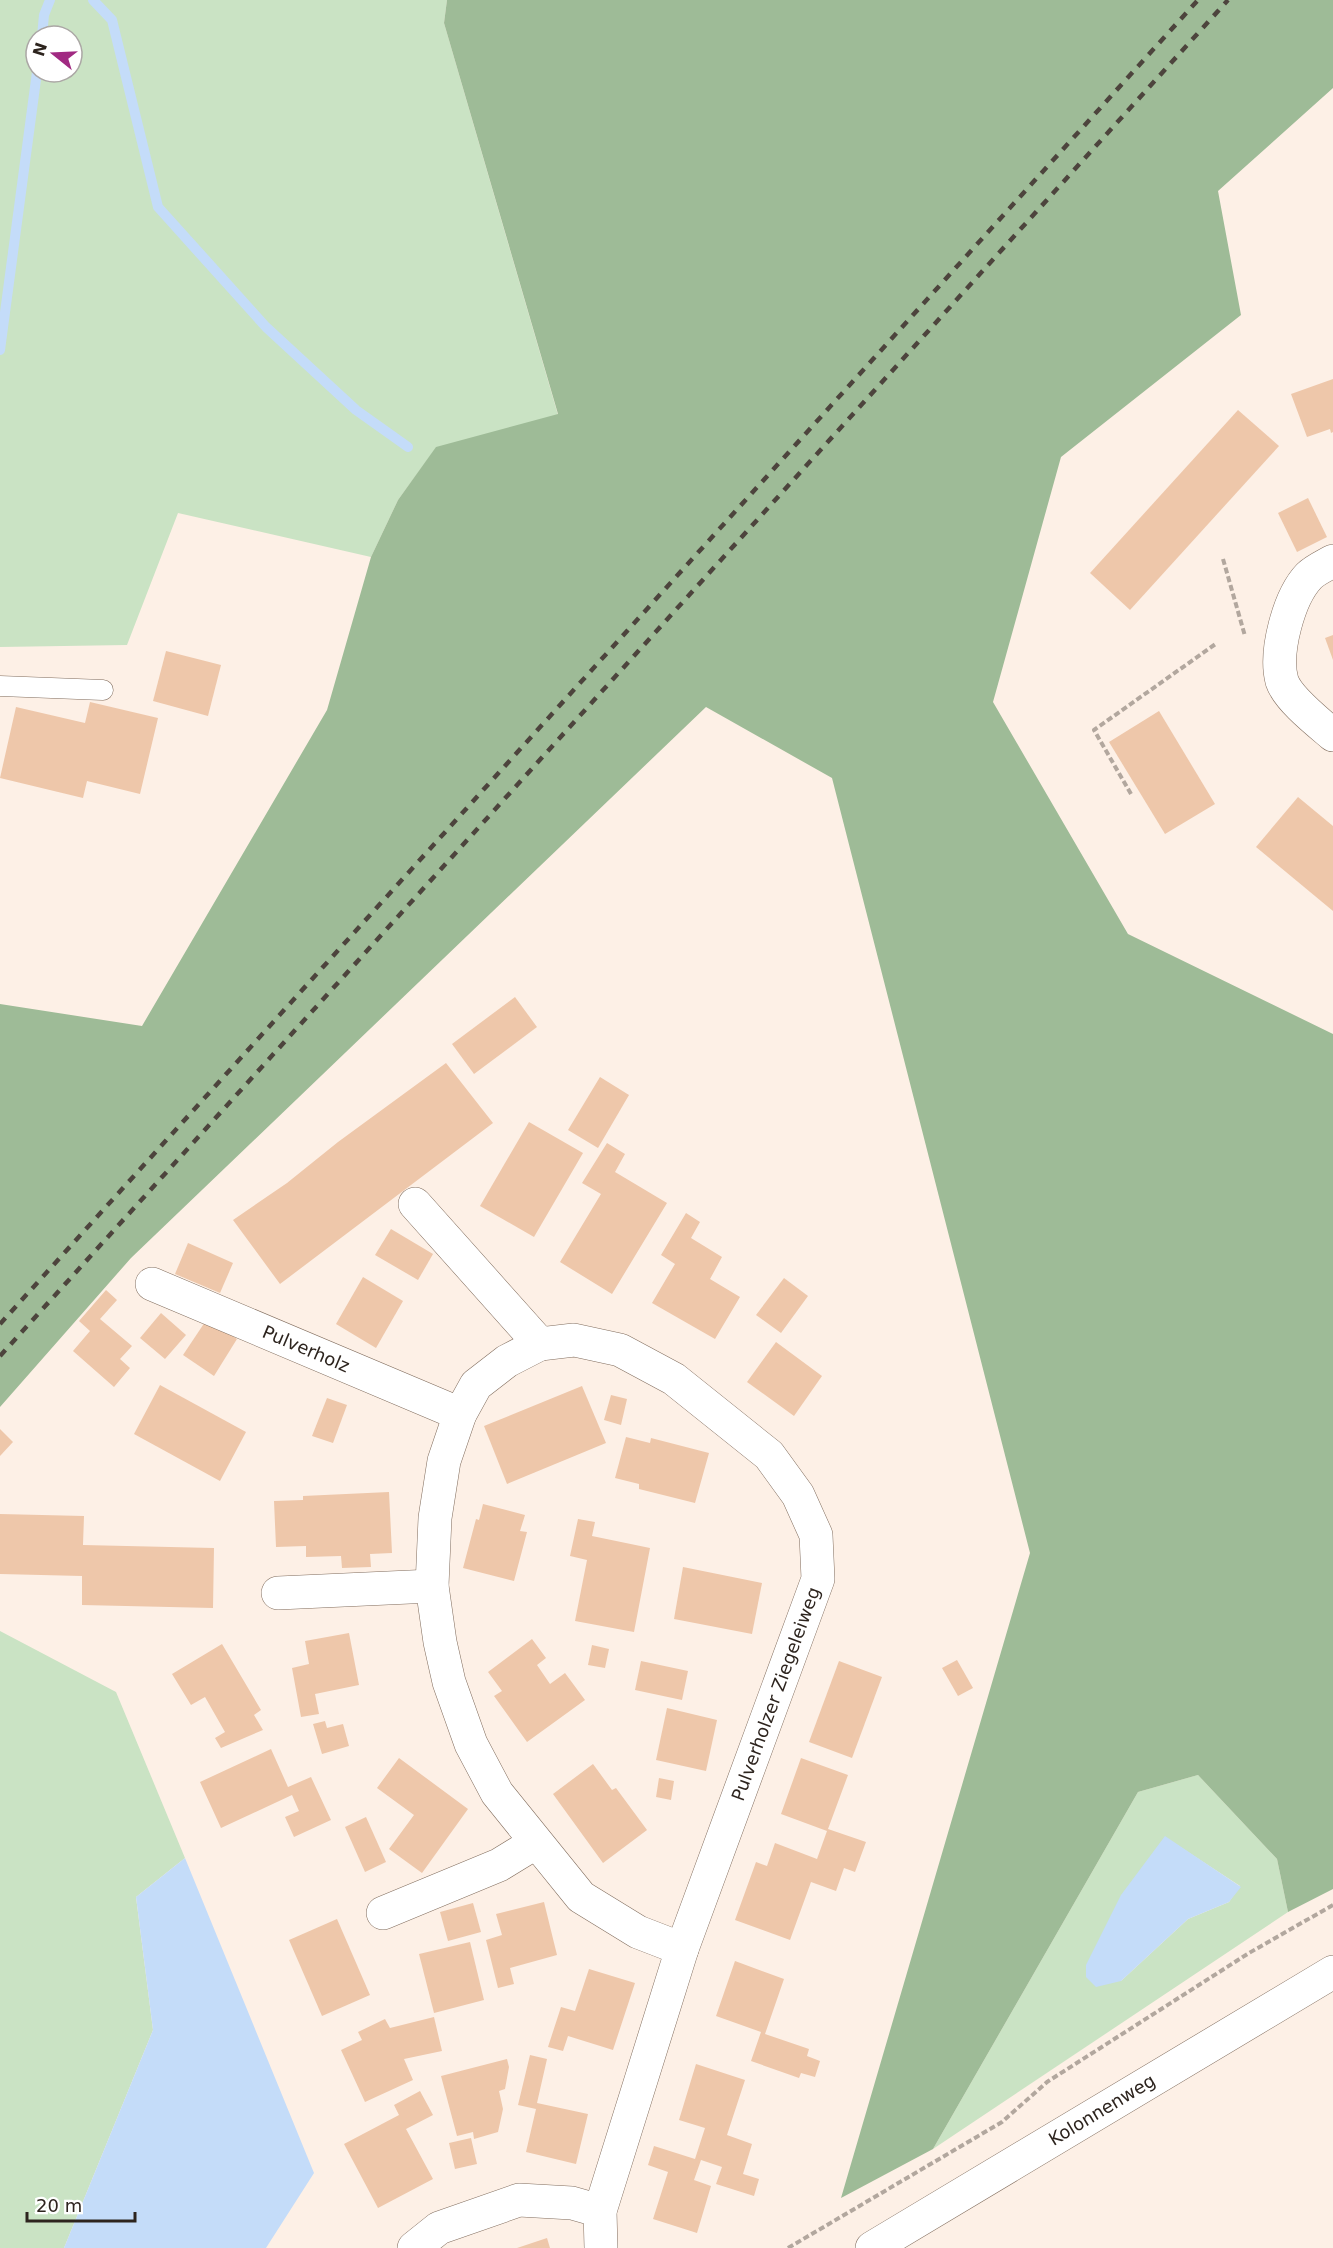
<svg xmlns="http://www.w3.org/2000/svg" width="1333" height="2248" viewBox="0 0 1333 2248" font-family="'DejaVu Sans',sans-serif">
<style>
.green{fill:#cae3c4;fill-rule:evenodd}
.forest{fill:#9ebb97}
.water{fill:#c4dcf9}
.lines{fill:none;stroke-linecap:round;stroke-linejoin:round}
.stream{stroke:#c4dcf9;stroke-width:10}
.building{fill:#eec7aa}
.lane-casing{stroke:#826e5f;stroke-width:21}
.street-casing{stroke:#826e5f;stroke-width:34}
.path{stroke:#b2a79e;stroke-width:4;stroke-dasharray:6 3;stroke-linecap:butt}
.lane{stroke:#fff;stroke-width:20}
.street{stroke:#fff;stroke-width:33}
.rail{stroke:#4d443d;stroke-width:4.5;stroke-dasharray:8 8;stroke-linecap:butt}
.labels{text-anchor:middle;stroke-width:5;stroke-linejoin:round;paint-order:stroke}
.street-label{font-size:18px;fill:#2d241e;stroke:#fff}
</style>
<rect width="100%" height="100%" fill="#fdf0e6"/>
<g class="green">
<path d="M0,0H447L444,23L558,415L436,448L398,500L371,557L178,513L127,645L0,647ZM36,36H72V72H36Z"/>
<path d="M0,1631L116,1692L185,1858L136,1897L153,2030L64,2248H0Z"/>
<path d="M1198,1775L1277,1859L1288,1912L933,2149L1138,1792ZM1165,1837L1240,1886L1229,1902L1188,1919L1121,1981Z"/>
</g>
<path class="forest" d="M447,0H1333V88L1218,191L1241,315L1061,457L993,702L1128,934L1333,1034V1889L1288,1912L1277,1859L1198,1775L1138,1792L933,2149L841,2198L1030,1553L832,778L706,707L131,1258L0,1407V1004L142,1026L327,710L371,557L398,500L436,447L558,414L444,23Z"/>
<g class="water">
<path d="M1165,1836L1241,1887L1229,1902L1188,1919L1121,1981L1096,1987L1086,1977V1965L1121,1895Z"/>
<path d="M185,1858L314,2173L266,2248H64L153,2030L136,1897Z"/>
</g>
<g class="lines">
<g class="stream">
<path d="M93,0L112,20L158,207L266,327L356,410L408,447"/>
<path d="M42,36L44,15L50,0"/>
<path d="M0,350L37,72"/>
</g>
</g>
<g class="building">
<path d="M1333,379V432L1331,433L1330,429L1307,437L1291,394Z"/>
<path d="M1238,410L1279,446L1130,610L1090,573Z"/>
<path d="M1308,498L1327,537L1297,552L1278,513Z"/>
<path d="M1333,635V660L1325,638Z"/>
<path d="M166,651L221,665L208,716L153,701Z"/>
<path d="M90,702L158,718L140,794L87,781L83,798L0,778L16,707L85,723Z"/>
<path d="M1159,711L1215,804L1165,834L1109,742Z"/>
<path d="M1298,797L1333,826V911L1256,847Z"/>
<path d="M515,997L537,1027L474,1074L452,1044Z"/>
<path d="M446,1063L493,1123L280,1284L233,1220L287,1183L338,1142Z"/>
<path d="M600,1077L629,1095L598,1148L568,1130Z"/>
<path d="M529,1122L583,1153L534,1237L480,1206Z"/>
<path d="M607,1143L625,1154L615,1172L667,1203L612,1294L560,1262L601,1194L582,1183Z"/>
<path d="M686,1213L700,1222L691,1238L722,1257L710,1279L740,1297L715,1339L652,1303L675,1264L661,1255Z"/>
<path d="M391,1229L433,1254L418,1280L375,1255Z"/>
<path d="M188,1243L233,1263L220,1293L175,1274Z"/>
<path d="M363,1277L403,1301L376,1348L336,1324Z"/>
<path d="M784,1278L808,1296L781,1333L756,1315Z"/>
<path d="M106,1290L117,1300L100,1319L132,1346L120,1359L130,1368L114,1387L73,1351L90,1331L79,1321Z"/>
<path d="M161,1313L186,1335L165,1359L140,1338Z"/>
<path d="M207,1319L237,1339L214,1376L183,1355Z"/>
<path d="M776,1342L822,1376L794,1416L747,1382Z"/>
<path d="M160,1385L246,1432L220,1481L134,1434Z"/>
<path d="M582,1386L606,1443L507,1484L484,1426Z"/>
<path d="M611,1395L627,1399L621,1425L604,1420Z"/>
<path d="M327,1398L347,1405L333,1443L312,1436Z"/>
<path d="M0,1429L13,1442L0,1456Z"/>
<path d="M626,1437L650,1443L651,1438L709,1453L695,1503L639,1489V1484L615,1478Z"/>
<path d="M389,1492L392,1553L370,1554L371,1567L342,1568L341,1556L306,1557V1546L276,1547L274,1501L303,1500V1496Z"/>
<path d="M483,1504L525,1515L520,1531L527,1532L514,1581L463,1568L476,1519L479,1520Z"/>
<path d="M0,1514L84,1516L83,1545L214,1548L213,1608L82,1605V1576L0,1574Z"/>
<path d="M578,1519L595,1522L592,1536L650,1548L634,1632L575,1621L587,1560L570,1556Z"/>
<path d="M683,1567L762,1583L752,1634L674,1619Z"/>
<path d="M349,1633L359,1685L315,1694L319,1714L301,1717L292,1668L309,1664L305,1641Z"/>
<path d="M532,1639L546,1658L537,1665L550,1684L565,1673L585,1700L527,1742L494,1696L502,1691L488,1672Z"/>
<path d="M222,1644L261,1710L254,1715L263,1730L221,1748L215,1738L225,1732L205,1697L191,1705L172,1674Z"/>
<path d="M592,1645L609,1649L605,1668L588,1665Z"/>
<path d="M957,1660L973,1688L958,1696L942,1668Z"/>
<path d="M641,1661L688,1671L682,1700L635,1690Z"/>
<path d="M839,1661L882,1677L852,1758L809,1742Z"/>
<path d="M667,1708L717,1720L706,1771L656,1760Z"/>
<path d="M325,1721L327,1728L343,1724L349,1746L322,1754L313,1724Z"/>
<path d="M271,1749L288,1787L311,1777L331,1820L294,1837L285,1817L299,1811L292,1795L221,1828L200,1782Z"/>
<path d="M399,1758L468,1809L422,1873L389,1849L414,1815L377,1788Z"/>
<path d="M801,1758L848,1775L828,1829L866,1842L855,1872L844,1868L836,1891L811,1882L790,1940L735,1920L756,1862L767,1866L775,1843L817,1859L827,1831L781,1814Z"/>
<path d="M593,1764L612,1790L616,1788L647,1830L603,1863L553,1794Z"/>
<path d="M659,1778L674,1781L671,1800L656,1797Z"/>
<path d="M366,1817L386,1862L365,1872L345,1827Z"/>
<path d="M544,1902L557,1955L510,1968L514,1984L498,1988L486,1940L502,1935L496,1914Z"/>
<path d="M473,1903L481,1932L448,1941L440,1912Z"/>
<path d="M337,1919L370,1995L322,2016L289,1940Z"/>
<path d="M470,1942L484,2000L434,2013L419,1954Z"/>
<path d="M735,1961L784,1979L765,2034L809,2049L807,2056L820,2061L815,2077L801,2073L799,2078L751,2061L761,2032L716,2016Z"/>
<path d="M589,1969L635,1983L613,2050L568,2036L563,2051L548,2047L561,2007L575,2011Z"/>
<path d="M434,2017L442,2051L404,2059L413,2080L365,2102L341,2050L362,2040L358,2032L385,2019L390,2028Z"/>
<path d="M530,2055L547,2059L537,2103L588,2114L576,2164L526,2152L536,2109L518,2105Z"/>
<path d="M507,2059L509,2067L505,2089L499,2091L503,2109L498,2132L474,2139L473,2132L457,2136L441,2076Z"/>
<path d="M696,2064L745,2080L727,2135L752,2144L743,2174L759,2179L754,2196L716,2184L722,2167L701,2160L694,2180L711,2186L697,2233L653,2219L668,2172L648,2165L654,2146L695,2159L705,2128L679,2120Z"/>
<path d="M420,2091L433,2115L406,2129L433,2179L378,2208L344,2144L399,2115L394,2105Z"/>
<path d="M471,2138L477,2164L455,2169L449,2143Z"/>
<path d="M547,2238L550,2248H517Z"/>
</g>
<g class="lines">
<defs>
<path id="lane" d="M0,686L103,690"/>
<g id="street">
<path d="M1333,561C1326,565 1315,570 1309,576C1289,597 1274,652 1282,681C1288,699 1319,723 1333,735"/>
<path d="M415,1204L540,1344L574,1340L620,1350L674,1379L769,1455L798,1495L816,1535L818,1579L682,1949L600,2211L601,2248"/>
<path d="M152,1284L460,1414"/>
<path d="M540,1344L507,1361L476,1385L460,1414L444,1461L435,1518L432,1586L440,1642L449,1682L471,1744L497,1793L581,1897L638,1932L682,1949"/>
<path d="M278,1593L432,1586"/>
<path d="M383,1913L499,1865L535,1843"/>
<path d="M414,2248L439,2228L519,2200L572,2203L600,2211"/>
<path d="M872,2248L1333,1972"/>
</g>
</defs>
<use href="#lane" class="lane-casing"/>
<use href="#street" class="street-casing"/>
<g class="path">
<path d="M1223,559L1245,636"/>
<path d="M1131,794L1094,730L1217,643"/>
<path d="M788,2248L1002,2122L1047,2082L1249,1953L1333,1905"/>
</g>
<use href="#lane" class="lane"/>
<use href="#street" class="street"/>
<g class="rail">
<path d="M0,1324L1198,0"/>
<path d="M0,1356L1228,0"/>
</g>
</g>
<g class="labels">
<g class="street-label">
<text transform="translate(306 1349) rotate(23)" y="6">Pulverholz</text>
<text transform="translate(776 1694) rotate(-70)" y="6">Pulverholzer Ziegeleiweg</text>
<text transform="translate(1102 2110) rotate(-31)" y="6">Kolonnenweg</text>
</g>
</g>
<g transform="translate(54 54) rotate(288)"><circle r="28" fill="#ffffff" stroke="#aba7a5" stroke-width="1.5"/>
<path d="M0-4.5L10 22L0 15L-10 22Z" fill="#a12a82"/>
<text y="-9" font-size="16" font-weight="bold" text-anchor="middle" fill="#2d241e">N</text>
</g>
<path d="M27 2212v9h108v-9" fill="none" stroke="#2d241e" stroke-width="3"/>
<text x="36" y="2212" font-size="18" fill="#2d241e" stroke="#ffffff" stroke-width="4.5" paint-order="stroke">20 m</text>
</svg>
